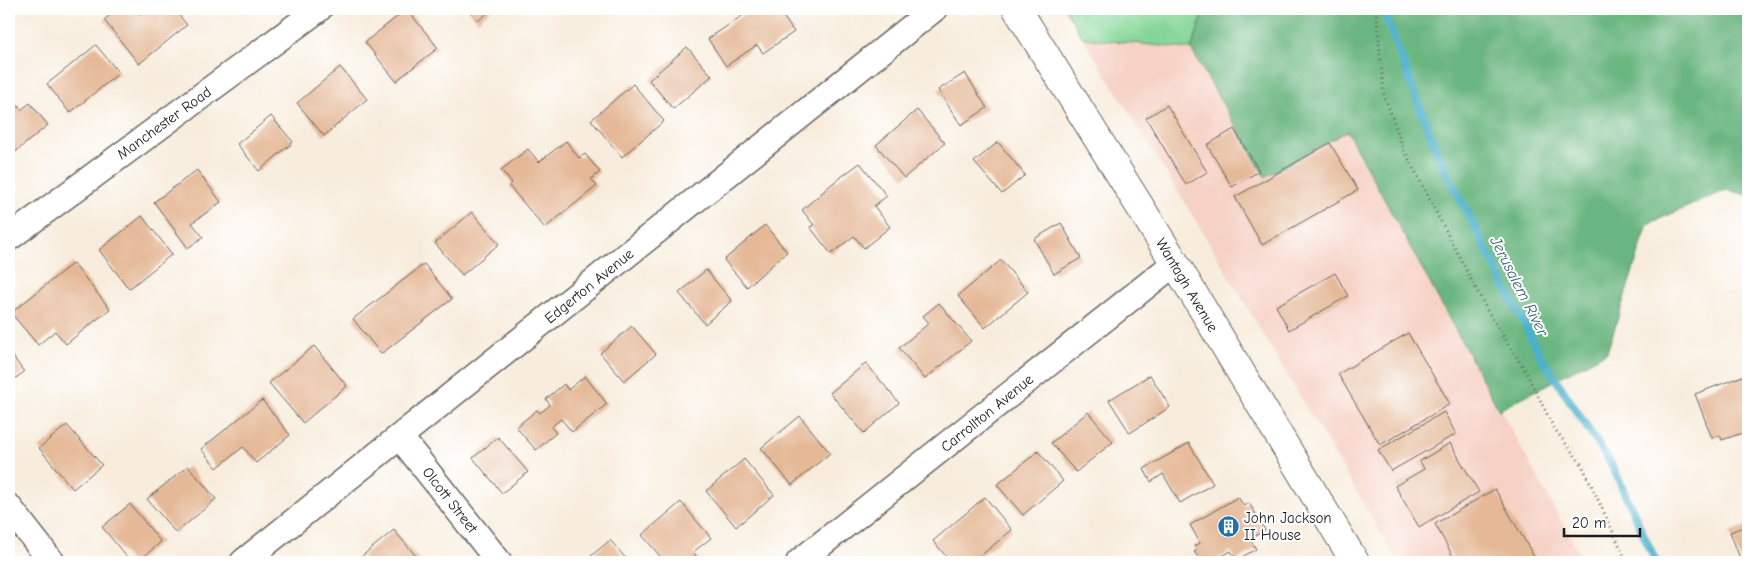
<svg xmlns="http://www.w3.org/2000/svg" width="1757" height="571" viewBox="0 0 1757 571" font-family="'Comic Neue',sans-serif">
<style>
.built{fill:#f6d1c5}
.green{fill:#83d597;stroke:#50785a}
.forest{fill:#6ab680;stroke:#43694e}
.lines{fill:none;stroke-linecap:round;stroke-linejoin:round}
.stream{stroke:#4cb0cb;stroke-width:8}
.building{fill:#e5b998}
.minor-casing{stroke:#696560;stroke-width:28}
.secondary-casing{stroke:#696560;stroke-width:30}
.path{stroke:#696560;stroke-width:3;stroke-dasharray:1 4;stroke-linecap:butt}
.minor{stroke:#fff;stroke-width:25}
.secondary{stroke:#fff;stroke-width:28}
.labels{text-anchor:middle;stroke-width:4;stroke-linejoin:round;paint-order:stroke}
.street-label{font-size:15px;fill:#1c1c1c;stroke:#fff}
.poi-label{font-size:15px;fill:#1c1c1c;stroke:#fff;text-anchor:start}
.water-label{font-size:16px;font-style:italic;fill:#325f6b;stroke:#fff}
</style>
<rect width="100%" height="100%" fill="#fff"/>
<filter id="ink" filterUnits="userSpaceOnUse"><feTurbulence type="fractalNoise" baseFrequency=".02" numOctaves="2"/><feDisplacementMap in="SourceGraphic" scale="10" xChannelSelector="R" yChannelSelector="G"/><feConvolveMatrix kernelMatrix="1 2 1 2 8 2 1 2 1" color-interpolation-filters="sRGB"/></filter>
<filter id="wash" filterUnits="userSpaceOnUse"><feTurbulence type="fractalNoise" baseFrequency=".0096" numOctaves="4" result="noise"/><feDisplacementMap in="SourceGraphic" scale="20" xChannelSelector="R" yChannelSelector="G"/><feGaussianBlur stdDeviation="1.12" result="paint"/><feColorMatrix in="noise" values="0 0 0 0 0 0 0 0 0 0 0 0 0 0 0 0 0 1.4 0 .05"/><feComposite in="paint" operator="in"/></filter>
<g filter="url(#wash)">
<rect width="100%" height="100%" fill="#f8eddd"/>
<path class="built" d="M1083,38L1191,49L1265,177L1347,130L1584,562H1398L1196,221Z"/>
<path class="green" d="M1065,9H1205L1191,49L1083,38Z"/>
<path class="forest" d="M1205,9H1748V195L1726,190L1648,224L1607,352L1499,410L1347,131L1265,177L1191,49Z"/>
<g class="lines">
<path class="stream" d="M1383,9L1437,153L1540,355L1612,465L1656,562"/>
</g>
<g id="blocks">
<g class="building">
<path d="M118,9H136L140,14L147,9H174L187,25L139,64L104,20Z"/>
<path d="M407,9L438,48L396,81L365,42Z"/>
<path d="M468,9H492L478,21Z"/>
<path d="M752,9H778L794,32L763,53L757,45L726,66L708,39Z"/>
<path d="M96,45L119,73L70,113L47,84Z"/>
<path d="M687,47L712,76L673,109L649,80Z"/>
<path d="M340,67L367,99L324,136L297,103Z"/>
<path d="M965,73L987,108L961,125L938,90Z"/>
<path d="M633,84L664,121L622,157L591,120Z"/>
<path d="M9,95L21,110L30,103L48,125L9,157Z"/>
<path d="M1167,105L1207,172L1186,185L1146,118Z"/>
<path d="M917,110L945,143L904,178L876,145Z"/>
<path d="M271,116L293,142L259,171L237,144Z"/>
<path d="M1234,129L1259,171L1232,187L1207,145Z"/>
<path d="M566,141L579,158L585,154L600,172L591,179L597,186L545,228L509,186L512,183L501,170L528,149L539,162Z"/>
<path d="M998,142L1025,175L1002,194L974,162Z"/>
<path d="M1330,143L1358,190L1262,245L1235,197Z"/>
<path d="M860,163L887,196L874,206L890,227L864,248L854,236L831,254L810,227L814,225L802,210L833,183Z"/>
<path d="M197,170L221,202L192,223L203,237L188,248L154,202Z"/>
<path d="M472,212L499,244L462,275L435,243Z"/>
<path d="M142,216L172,254L129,289L99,250Z"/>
<path d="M1061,223L1081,258L1054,274L1034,239Z"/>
<path d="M765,225L787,252L747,287L724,260Z"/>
<path d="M1001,260L1028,292L985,328L958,296Z"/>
<path d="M73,263L110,309L66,344L55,331L38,345L11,313Z"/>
<path d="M424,264L452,299L381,354L353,319Z"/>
<path d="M706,270L732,301L705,324L679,293Z"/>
<path d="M1335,273L1348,296L1289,330L1276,306Z"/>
<path d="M939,303L971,341L925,379L899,348L929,323L923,316Z"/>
<path d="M632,326L656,354L624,381L600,353Z"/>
<path d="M1408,333L1450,404L1380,445L1338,374Z"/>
<path d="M314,346L347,386L303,423L269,383Z"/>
<path d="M9,351L24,372L9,383Z"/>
<path d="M866,363L899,403L864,433L830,393Z"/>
<path d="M1748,374V431L1722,440L1720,435L1712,438L1695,394Z"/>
<path d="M1150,375L1170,407L1130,433L1109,400Z"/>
<path d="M585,376L607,404L572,432L561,419L551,427L556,433L536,450L516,427L537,410L540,413L550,405L546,399L564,384L568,390Z"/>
<path d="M262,400L290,435L256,463L243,447L217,468L201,449Z"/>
<path d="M1088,412L1113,442L1076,472L1051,443Z"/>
<path d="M1444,412L1456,434L1391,471L1378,450Z"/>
<path d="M800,416L830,453L792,485L761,448Z"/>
<path d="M67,425L102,465L73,489L39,448Z"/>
<path d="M498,437L528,472L502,493L473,458Z"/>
<path d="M1189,443L1213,484L1180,503L1163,474L1151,482L1144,469Z"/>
<path d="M1450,443L1479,492L1419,527L1395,486L1424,469L1420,461Z"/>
<path d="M1038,451L1063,481L1023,515L997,485Z"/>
<path d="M744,459L774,495L736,527L706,491Z"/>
<path d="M188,466L216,499L176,533L147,499Z"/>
<path d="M1495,489L1537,562H1456L1435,524Z"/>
<path d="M985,497L1012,530L973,562H951L933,541Z"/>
<path d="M1238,497L1244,506L1249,503L1265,530L1250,539L1256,549L1237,560L1231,551L1212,562H1203L1194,552L1197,550L1194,546L1200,543L1190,525Z"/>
<path d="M681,502L711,538L693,552L700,561L698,562H665L642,535Z"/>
<path d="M130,504L161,542L137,562H131L102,527Z"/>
<path d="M1748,525V558L1741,561L1730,532Z"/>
<path d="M394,530L421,562H367L362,556Z"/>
<path d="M610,540L629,562H584Z"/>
</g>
</g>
</g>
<g filter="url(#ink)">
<use href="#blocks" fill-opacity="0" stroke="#696560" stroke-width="1"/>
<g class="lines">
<defs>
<g id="minor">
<path d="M9,238L319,9"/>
<path d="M400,437L499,562"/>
<path d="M9,507L52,562"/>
<path d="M243,562L934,9"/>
<path d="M799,562L1175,263"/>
</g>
<path id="secondary" d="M1017,9L1175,263L1355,562"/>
</defs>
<use href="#minor" class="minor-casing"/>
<use href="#secondary" class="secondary-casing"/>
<path class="path" d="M1376,9L1384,95L1404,150L1487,310L1526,372L1554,428L1582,465L1627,562"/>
<use href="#minor" class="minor"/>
<use href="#secondary" class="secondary"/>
</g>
</g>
<defs>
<symbol id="building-disc" viewBox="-11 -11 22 22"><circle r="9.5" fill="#1f6fb2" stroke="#fff"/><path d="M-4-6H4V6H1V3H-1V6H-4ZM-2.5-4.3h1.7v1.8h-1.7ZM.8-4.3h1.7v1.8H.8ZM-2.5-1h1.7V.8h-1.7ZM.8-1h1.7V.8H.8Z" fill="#fff"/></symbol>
</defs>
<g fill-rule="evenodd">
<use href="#building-disc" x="1216" y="514" width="25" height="25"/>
</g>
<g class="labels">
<g class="street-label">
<text transform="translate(164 123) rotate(-36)" y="5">Manchester Road</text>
<text transform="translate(1187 285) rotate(59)" y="5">Wantagh Avenue</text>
<text transform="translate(589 286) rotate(-39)" y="5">Edgerton Avenue</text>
<text transform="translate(987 413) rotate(-39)" y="5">Carrollton Avenue</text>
<text transform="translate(450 500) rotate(52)" y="5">Olcott Street</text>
</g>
<g class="poi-label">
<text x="1244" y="523">John Jackson<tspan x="1244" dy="17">II House</tspan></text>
</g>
<g class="water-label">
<text transform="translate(1520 286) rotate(63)" y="6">Jerusalem River</text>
</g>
</g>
<rect width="1757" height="571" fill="none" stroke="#fff" stroke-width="30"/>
<path d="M1564 528v8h76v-8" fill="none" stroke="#1c1c1c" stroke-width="2.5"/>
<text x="1572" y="528" font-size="15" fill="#1c1c1c" stroke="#ffffff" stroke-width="4" paint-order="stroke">20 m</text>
</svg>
